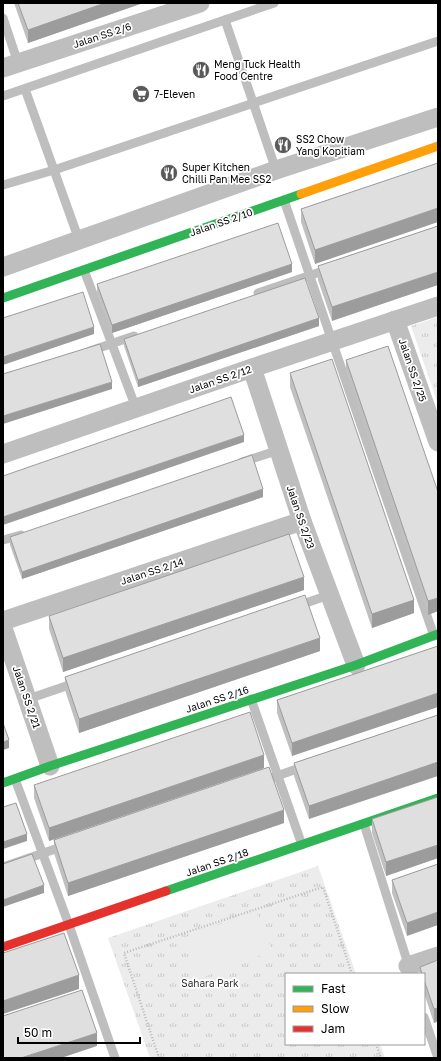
<svg xmlns="http://www.w3.org/2000/svg" width="441" height="1061" viewBox="0 0 441 1061" font-family="'Golos Text',sans-serif">
<style>
.park{fill:url(#park-tufts)}
.garden{fill:#ececec}
.lines{fill:none;stroke-linecap:round;stroke-linejoin:round}
.path{stroke:#b9b9b9;stroke-width:2.5;stroke-dasharray:1 2;stroke-linecap:butt}
.lane{stroke:#bebebe;stroke-width:9}
.street{stroke:#bebebe;stroke-width:19}
.fast{stroke:#30b455;stroke-width:9}
.slow{stroke:#ff9f0a;stroke-width:9}
.jam{stroke:#e5322d;stroke-width:9}
.wall{fill:#c0c0c0}
.shaded-wall{fill:#9c9c9c}
.building{fill:#dfdfdf;stroke:#9c9c9c}
.labels{text-anchor:middle;stroke-width:3.5;stroke-linejoin:round;paint-order:stroke}
.street-label{font-size:10px;fill:#000;stroke:#fff}
.poi-label{font-size:10px;fill:#000;stroke:#fff;text-anchor:start}
.park-label{font-size:10px;fill:#333;stroke:#fff}
</style>
<defs>
<pattern id="park-tufts" width="24" height="20" patternUnits="userSpaceOnUse"><rect width="24" height="20" fill="#ececec"/><path d="M3 7l-1-3M5 7V3M7 7l1-3M15 17l-1-3M17 17v-4M19 17l1-3" fill="none" stroke="#c9c9c9"/></pattern>
</defs>
<rect width="100%" height="100%" fill="#fff"/>
<g class="park">
<path d="M438,317V404L411,326Z"/>
<path d="M318,866L356,974H286V1044H380L385,1058H150L108,938Z"/>
</g>
<path class="garden" d="M256,911L272,951L198,979L183,938Z"/>
<g class="lines">
<g class="path">
<path d="M376,1044L381,1058"/>
<path d="M159,1058L124,953L323,887L352,974"/>
</g>
<g class="lane">
<path d="M3,18L18,63"/>
<path d="M225,20L276,170"/>
<path d="M25,89L79,240"/>
<path d="M3,96L274,3"/>
<path d="M3,185L54,170L438,41"/>
<path d="M284,200L332,341L434,636"/>
<path d="M84,270L136,408"/>
<path d="M258,293L329,269"/>
<path d="M90,351L134,336"/>
<path d="M242,462L279,450"/>
<path d="M3,540L21,535"/>
<path d="M297,606L329,595"/>
<path d="M28,699L75,683"/>
<path d="M251,699L302,845"/>
<path d="M15,779L69,925L115,1058"/>
<path d="M263,781L305,766"/>
<path d="M364,824L409,967"/>
<path d="M3,867L64,846"/>
<path d="M424,1017L438,1058"/>
</g>
<g class="street">
<path d="M3,68L200,3"/>
<path d="M3,267L276,170L438,117"/>
<path d="M395,320L438,442"/>
<path d="M252,368L302,521L356,665"/>
<path d="M3,454L252,368L438,306"/>
<path d="M3,621L302,521"/>
<path d="M3,628L50,766"/>
<path d="M408,966L438,956"/>
</g>
<g class="fast">
<path d="M3,298L301,194"/>
<path d="M3,783L50,766L356,665L438,634"/>
<path d="M166,891L438,798"/>
</g>
<path class="slow" d="M301,194L438,146"/>
<path class="jam" d="M3,947L166,891"/>
</g>
<g class="wall">
<path d="M14,3H143L28,43Z"/>
<path d="M438,163L315,264L301,222V209Z"/>
<path d="M438,226L332,321L318,280V266Z"/>
<path d="M292,272L112,333L97,292V284Z"/>
<path d="M319,326L138,387L124,346V339Z"/>
<path d="M346,360L438,611L428,615L346,374Z"/>
<path d="M290,373L414,613L372,628L290,387Z"/>
<path d="M263,497L22,579L10,545V537Z"/>
<path d="M304,590L63,672L49,629V616Z"/>
<path d="M438,646L292,756L277,713V700Z"/>
<path d="M320,651L79,733L65,690V677Z"/>
<path d="M438,715L309,819L294,776V763Z"/>
<path d="M264,768L49,841L34,798V785Z"/>
<path d="M438,797V858L386,876L372,833V819Z"/>
<path d="M284,823L68,896L54,853V840Z"/>
<path d="M438,864L407,936L392,893V880Z"/>
<path d="M438,960V1021L434,1023L424,993V974H420V967Z"/>
</g>
<g class="shaded-wall">
<path d="M105,3H143L28,43V30Z"/>
<path d="M438,208V222L315,264V250Z"/>
<path d="M292,264V272L112,333V325Z"/>
<path d="M438,272V285L332,321V307Z"/>
<path d="M319,318V326L138,387V380Z"/>
<path d="M94,327V334L3,365V357Z"/>
<path d="M112,382V389L3,424V416Z"/>
<path d="M244,435V442L3,525V517Z"/>
<path d="M263,489V497L22,579V572Z"/>
<path d="M304,577V590L63,672V658Z"/>
<path d="M438,598V611L428,615V601Z"/>
<path d="M414,600V613L372,628V614Z"/>
<path d="M320,638V651L79,733V719Z"/>
<path d="M438,693V707L292,756V743Z"/>
<path d="M9,740V748L3,750V742Z"/>
<path d="M264,755V768L49,841V828Z"/>
<path d="M438,762V776L309,819V806Z"/>
<path d="M284,810V823L68,896V883Z"/>
<path d="M27,834V841L3,849V842Z"/>
<path d="M438,845V858L386,876V862Z"/>
<path d="M44,885V893L3,907V900Z"/>
<path d="M438,912V925L407,936V923Z"/>
<path d="M79,975V989L3,1014V1001Z"/>
<path d="M438,1008V1021L434,1023V1009Z"/>
<path d="M97,1033V1046L61,1058H21Z"/>
</g>
<g class="building">
<path d="M18,3H105L28,30Z"/>
<path d="M438,163V208L315,250L301,209Z"/>
<path d="M278,223L292,264L112,325L97,284Z"/>
<path d="M438,226V272L332,307L318,266Z"/>
<path d="M305,278L319,318L138,380L124,339Z"/>
<path d="M83,292L94,327L3,357V318Z"/>
<path d="M100,344L112,382L3,416V374Z"/>
<path d="M388,346L438,492V598L428,601L346,360Z"/>
<path d="M332,359L414,600L372,614L290,373Z"/>
<path d="M231,397L244,435L3,517V476Z"/>
<path d="M252,455L263,489L22,572L10,537Z"/>
<path d="M289,534L304,577L63,658L49,616Z"/>
<path d="M305,595L320,638L79,719L65,677Z"/>
<path d="M438,646V693L292,743L277,700Z"/>
<path d="M250,712L264,755L49,828L34,785Z"/>
<path d="M438,715V762L309,806L294,763Z"/>
<path d="M3,723L9,740L3,742Z"/>
<path d="M269,767L284,810L68,883L54,840Z"/>
<path d="M438,797V845L386,862L372,819Z"/>
<path d="M16,803L27,834L3,842V807Z"/>
<path d="M32,854L44,885L3,900V864Z"/>
<path d="M438,864V912L407,923L392,880Z"/>
<path d="M64,933L79,975L3,1001V953Z"/>
<path d="M438,960V1008L434,1009L424,980V974H422L420,967Z"/>
<path d="M82,990L97,1033L21,1058H3V1016Z"/>
</g>
<defs>
<symbol id="restaurant-disc" viewBox="-11 -11 22 22"><circle r="9.5" fill="#595959" stroke="#fff"/><path d="M-5-6h1v4h1v-4h1v4h1v-4h1v5L-1.5 .5V6h-2V.5L-5-1ZM5-6V6H3V1.5H1.5Q1.5-4 5-6Z" fill="#fff"/></symbol>
<symbol id="supermarket-disc" viewBox="-11 -11 22 22"><circle r="9.5" fill="#595959" stroke="#fff"/><path d="M-6-5.5h2.5l.6 2H6L4.5 2H-2.5L-4.4-4H-6ZM-1.5 3.2a1.3 1.3 0 1 0 .1 0ZM3 3.2a1.3 1.3 0 1 0 .1 0Z" fill="#fff"/></symbol>
</defs>
<g fill-rule="evenodd">
<use href="#restaurant-disc" x="191" y="60" width="20" height="20"/>
<use href="#supermarket-disc" x="131" y="84" width="20" height="20"/>
<use href="#restaurant-disc" x="273" y="135" width="20" height="20"/>
<use href="#restaurant-disc" x="159" y="163" width="20" height="20"/>
</g>
<g class="labels">
<g class="street-label">
<text transform="translate(102 35) rotate(-18)" y="4">Jalan SS 2/6</text>
<text transform="translate(221 222) rotate(-19)" y="4">Jalan SS 2/10</text>
<text transform="translate(413 370) rotate(71)" y="4">Jalan SS 2/25</text>
<text transform="translate(220 379) rotate(-19)" y="4">Jalan SS 2/12</text>
<text transform="translate(301 517) rotate(71)" y="4">Jalan SS 2/23</text>
<text transform="translate(152 571) rotate(-18)" y="4">Jalan SS 2/14</text>
<text transform="translate(27 697) rotate(71)" y="4">Jalan SS 2/21</text>
<text transform="translate(217 699) rotate(-18)" y="4">Jalan SS 2/16</text>
<text transform="translate(217 862) rotate(-19)" y="4">Jalan SS 2/18</text>
</g>
<g class="poi-label">
<text x="214" y="68">Meng Tuck Health<tspan x="214" dy="12">Food Centre</tspan></text>
<text x="154" y="98">7-Eleven</text>
<text x="296" y="143">SS2 Chow<tspan x="296" dy="12">Yang Kopitiam</tspan></text>
<text x="182" y="171">Super Kitchen<tspan x="182" dy="12">Chilli Pan Mee SS2</tspan></text>
</g>
<g class="park-label">
<text x="210" y="987">Sahara Park</text>
</g>
</g>
<rect width="441" height="1061" fill="none" stroke="#000000" stroke-width="8"/>
<rect x="285" y="973" width="140" height="72" fill="#ffffff" stroke="#999999"/>
<rect x="293" y="986" width="20" height="6" fill="#30b455" stroke="#999999"/>
<text x="321" y="993" font-size="12" fill="#000000">Fast</text>
<rect x="293" y="1006" width="20" height="6" fill="#ff9f0a" stroke="#999999"/>
<text x="321" y="1013" font-size="12" fill="#000000">Slow</text>
<rect x="293" y="1026" width="20" height="6" fill="#e5322d" stroke="#999999"/>
<text x="321" y="1033" font-size="12" fill="#000000">Jam</text>
<path d="M18 1037v6h122v-6" fill="none" stroke="#000000" stroke-width="2"/>
<text x="24" y="1037" font-size="12" fill="#000000" stroke="#ffffff" stroke-width="3" paint-order="stroke">50 m</text>
</svg>
